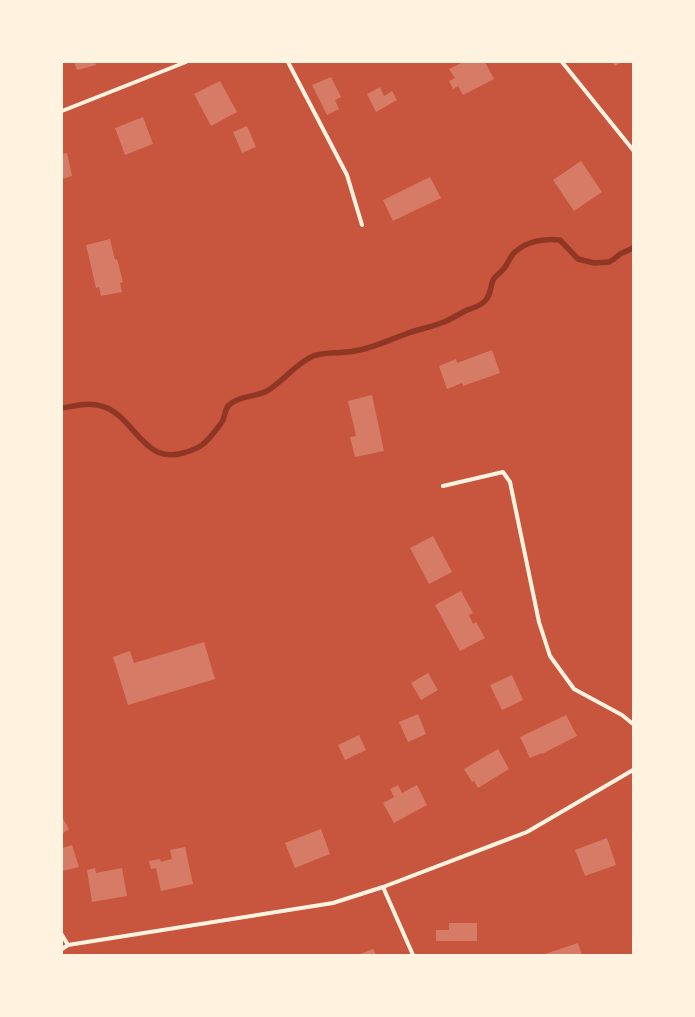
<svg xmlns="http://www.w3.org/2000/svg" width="695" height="1017" viewBox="0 0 695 1017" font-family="'Roboto Condensed',sans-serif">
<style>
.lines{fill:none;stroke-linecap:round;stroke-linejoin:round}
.stream{stroke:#8f3625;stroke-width:5.5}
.building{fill:#d67c66}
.minor{stroke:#fff3e0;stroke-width:4}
</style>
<rect width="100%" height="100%" fill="#c8553d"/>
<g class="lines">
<path class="stream" d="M62,408C74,406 89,402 101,406C134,414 142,465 183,453C201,448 205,444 216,430C218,427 222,423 223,420C225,415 225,410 228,406C238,396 255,397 267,391C284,381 295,364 313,356C325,351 341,354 355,351C373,348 389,340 406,334C418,329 432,327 444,322C451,319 458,315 465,311C472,308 478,307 484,302C491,296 490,288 493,280C496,275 502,272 505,267C509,262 510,256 515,252C527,241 545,238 560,240L578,259L594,263L609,262L614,259L620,254L633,248"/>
</g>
<g class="building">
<path d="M74,62H95L96,65L77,70Z"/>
<path d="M463,62H485L494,79L463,95L458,86L453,89L449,81L455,78L449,69Z"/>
<path d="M612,62H622L615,66Z"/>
<path d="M331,77L341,97L335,100L339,109L327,115L312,85Z"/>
<path d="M220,81L237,112L211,126L194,94Z"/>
<path d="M380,87L384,96L392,91L397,100L376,112L367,94Z"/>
<path d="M143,117L153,144L125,155L115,128Z"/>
<path d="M247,126L256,147L242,153L233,132Z"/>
<path d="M67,153L72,176L62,179V154Z"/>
<path d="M581,161L602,192L574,211L553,180Z"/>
<path d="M430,177L441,198L393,221L383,200Z"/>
<path d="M110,239L115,260L117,259L123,282L120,283L122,292L101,296L99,287L96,288L86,245Z"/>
<path d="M492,350L500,373L463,386L462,383L447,389L439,366L456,359L457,363Z"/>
<path d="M372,395L384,451L355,457L350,437L356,436L348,401Z"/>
<path d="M433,536L452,572L429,584L410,548Z"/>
<path d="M461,591L473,613L469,615L473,624L476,622L485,638L460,651L435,605Z"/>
<path d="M204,642L215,679L128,705L113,657L130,651L134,663Z"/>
<path d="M428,673L438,690L421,700L411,683Z"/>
<path d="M512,675L523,700L502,710L490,685Z"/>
<path d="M418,714L426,734L408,742L399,722Z"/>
<path d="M566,715L577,736L542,754V753L530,758L520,737Z"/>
<path d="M359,735L366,750L345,760L338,745Z"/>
<path d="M498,749L509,769L478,788L474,781L472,782L464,769Z"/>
<path d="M398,785L402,793L417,785L427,805L394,823L383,803L394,797L390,789Z"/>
<path d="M62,817L69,829L62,834Z"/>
<path d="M321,829L330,854L295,868L285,843Z"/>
<path d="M607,838L616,865L585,876L575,850Z"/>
<path d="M72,845L79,867L63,871L62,848Z"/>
<path d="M185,847L193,884L161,891L156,868L151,869L149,861L160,859L161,862L172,859L170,850Z"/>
<path d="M95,868L96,873L122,868L127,896L92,902L87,870Z"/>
<path d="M449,923H477V941H436V930H449Z"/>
<path d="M578,943L582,955H542Z"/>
<path d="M373,949L376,955H358Z"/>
</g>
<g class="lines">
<g class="minor">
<path d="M288,62L347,175L362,225"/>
<path d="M562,62L633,150"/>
<path d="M62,111L186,62"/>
<path d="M443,486L503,472L510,482L539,622L550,656L574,689L622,715L633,724"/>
<path d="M383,887L413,955"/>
<path d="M62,935L68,945"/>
<path d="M62,949L68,945L333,903L383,887L527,832L633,770"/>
</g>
</g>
<rect width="695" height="1017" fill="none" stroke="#fff3e0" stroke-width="126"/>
</svg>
